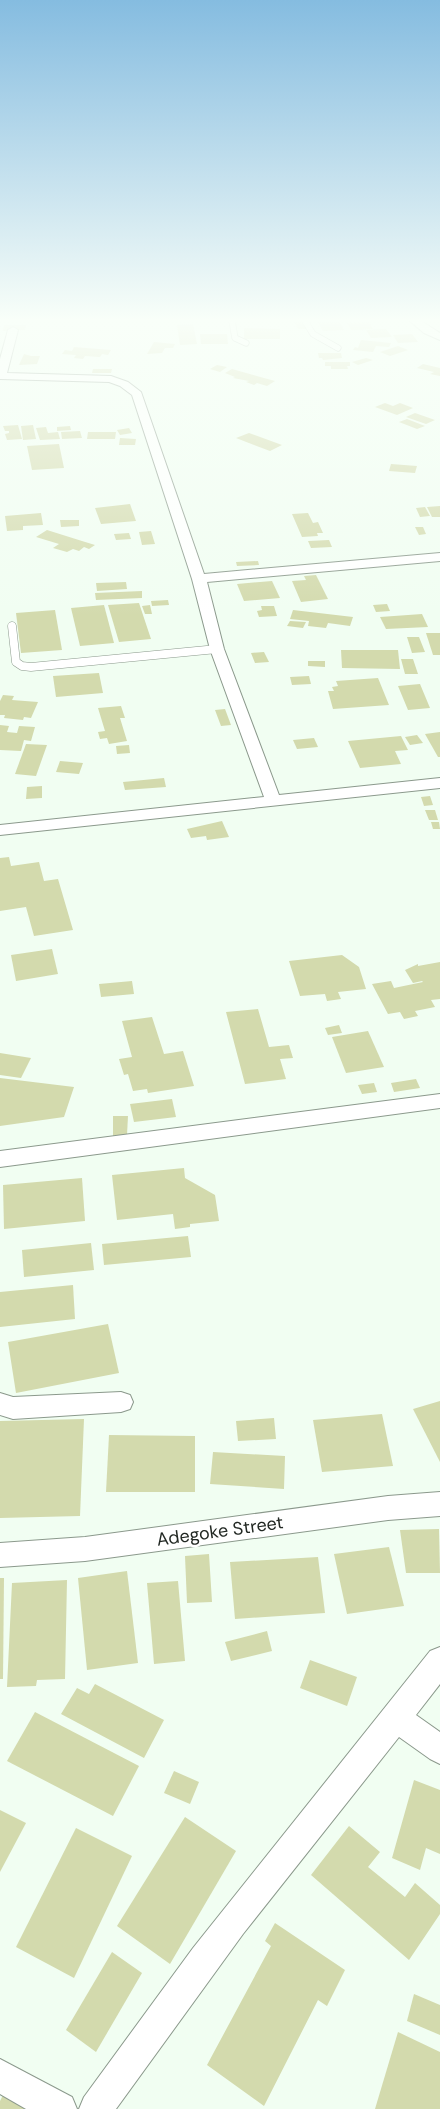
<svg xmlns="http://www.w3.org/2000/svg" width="440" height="2109" viewBox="0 0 440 2109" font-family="'DM Sans',sans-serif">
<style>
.building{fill:#d3daad}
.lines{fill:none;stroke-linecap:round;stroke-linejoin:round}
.lane-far1-casing{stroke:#8b998c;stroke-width:7}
.lane-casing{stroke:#8b998c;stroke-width:9}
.street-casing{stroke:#8b998c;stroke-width:2}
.lane-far1{stroke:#fff;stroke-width:5.5}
.lane{stroke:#fff;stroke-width:8}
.street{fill:#fff;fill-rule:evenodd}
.labels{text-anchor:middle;stroke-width:5;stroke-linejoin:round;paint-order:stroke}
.near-street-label{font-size:18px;fill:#222823;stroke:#fff}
</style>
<rect width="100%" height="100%" fill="#f1fef2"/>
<g class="building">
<path d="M294,321H302L306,329H298Z"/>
<path d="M317,321H339L344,330L323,331Z"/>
<path d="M369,322L373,329L351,330L347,323Z"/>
<path d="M193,324L197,344L180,345L177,325Z"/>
<path d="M4,325H26L25,330L3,331Z"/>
<path d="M244,328L280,329V339H244Z"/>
<path d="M386,329L392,337L371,338L366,330Z"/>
<path d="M200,334H227L228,344H201Z"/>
<path d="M412,334L418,342L398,343L393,335Z"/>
<path d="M361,340L391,343L389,347L376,346L373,352L353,350L355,347L358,348Z"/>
<path d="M154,342L175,344L173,348H165L162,353L147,354Z"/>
<path d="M398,346L408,350L390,356L380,352Z"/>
<path d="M74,347L111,350L108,355L102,354L100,357L85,356L83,359L74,358L76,355L62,354L65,350L72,351Z"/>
<path d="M318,353H341L342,358L323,360L322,358H319Z"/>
<path d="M24,354L31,356H40L37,364L19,365Z"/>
<path d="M366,358L373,360L358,365L352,362Z"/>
<path d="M325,362H350V366H347L348,369H331V366H325Z"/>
<path d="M423,364L440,368V376L430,374L434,372L417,368Z"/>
<path d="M217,365L227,367L220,372L210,369Z"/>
<path d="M93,369H112L111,373H92Z"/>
<path d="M232,369L275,381L267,386L257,383L254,385L246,382L249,381L233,378L235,377L225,373Z"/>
<path d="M385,403L393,406L400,403L413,408L397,415L375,407Z"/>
<path d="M415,413L435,420L426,424L406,417Z"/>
<path d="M407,419L425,426L417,429L399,422Z"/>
<path d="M18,425L22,439L7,440L5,434L9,433V431H5L3,426Z"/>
<path d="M33,425L36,439L23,440L21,426Z"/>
<path d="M70,426L71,430L57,431V427Z"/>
<path d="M46,427L48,433L58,432L60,439L40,440L36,428Z"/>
<path d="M129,428L132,433L120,435L117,430Z"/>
<path d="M80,431L82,438L62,439L61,432Z"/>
<path d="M88,432H116L115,439H87Z"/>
<path d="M249,433L282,445L270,451L236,438Z"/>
<path d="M120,438L136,439L135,445H119Z"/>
<path d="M59,444L64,468L32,470L27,446Z"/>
<path d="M391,464L417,466L415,473L389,471Z"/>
<path d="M130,504L136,521L101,524L95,508Z"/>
<path d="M440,506V517H432L427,507Z"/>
<path d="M425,507L430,516L420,517L416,508Z"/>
<path d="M41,513L43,525L23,526V530L7,531L5,516Z"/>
<path d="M308,513L313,523L318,522L323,533H317L318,536L302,537L292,514Z"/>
<path d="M60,520H79V526L61,527Z"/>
<path d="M415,527H423L426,534L419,535Z"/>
<path d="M47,530L82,541L95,545L89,549L84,547L79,551L73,549L67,552L53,548L59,544L36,537Z"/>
<path d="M151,531L155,544L142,545L139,532Z"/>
<path d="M129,533L131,539L116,540L114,534Z"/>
<path d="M329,540L332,547L311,548L308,541Z"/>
<path d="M258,561L259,565L237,566L236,562Z"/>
<path d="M316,575L328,599L301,602L292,581L306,580L304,576Z"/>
<path d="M272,581L280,598L244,601L237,584Z"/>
<path d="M126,582L127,589L97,591L96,583Z"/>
<path d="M142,591V598L96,600L95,593Z"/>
<path d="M168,600L169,605L152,606L151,601Z"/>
<path d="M139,603L151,639L119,642L108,605Z"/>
<path d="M387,604L390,611L376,612L373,605Z"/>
<path d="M104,605L114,643L80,646L71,608Z"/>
<path d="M150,605L152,614H145L142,606Z"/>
<path d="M261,606H274L277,616L259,617L257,611L262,610Z"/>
<path d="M55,610L62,650L21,653L16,613Z"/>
<path d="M293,610L353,617L350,626L328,623L326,628L308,626L309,621L290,619Z"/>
<path d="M422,614L428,627L386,629L380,617Z"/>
<path d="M290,621L306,622L303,628L287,626Z"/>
<path d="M426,633H440V655H433Z"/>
<path d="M407,637H419L425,652L412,653Z"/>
<path d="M341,650H398L400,669L342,668Z"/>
<path d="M264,652L269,662L255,663L251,653Z"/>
<path d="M401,659H413L418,674H405Z"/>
<path d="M308,661H325V667L308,666Z"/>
<path d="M99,673L103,693L56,697L53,676Z"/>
<path d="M309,676L311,684L292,685L290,677Z"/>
<path d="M378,678L389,705L333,709L328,691H334L332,687L338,686L336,681Z"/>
<path d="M420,684L430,708L408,710L398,686Z"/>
<path d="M3,695L14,696L12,700L38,702L31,718L24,717L23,720L4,718L5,715H0V701Z"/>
<path d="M121,706L125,718H120L127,741L109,744L107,738L100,739L98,732L105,731L98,708Z"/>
<path d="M225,709L231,725L221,726L215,710Z"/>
<path d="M0,725L9,726L7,732L17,733L19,726L35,727L31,741L24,740L21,751L0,750Z"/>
<path d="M440,732V757H438L425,734Z"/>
<path d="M417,735L423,743L410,745L405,737Z"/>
<path d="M401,736L408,750L395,751L401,764L360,768L348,741Z"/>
<path d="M314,738L318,747L297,749L293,740Z"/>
<path d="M26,744L47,745L36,776L15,774Z"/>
<path d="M129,745L130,753L117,754L116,746Z"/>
<path d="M60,761L83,763L79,774L56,772Z"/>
<path d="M164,778L166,787L125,790L123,782Z"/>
<path d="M42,786V798L26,799L27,787Z"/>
<path d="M430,796L433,805L424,806L421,797Z"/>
<path d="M425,810H435L438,820H429Z"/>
<path d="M222,821L229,837L207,840L206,836L191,838L187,829Z"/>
<path d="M431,822H439L440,829H433Z"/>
<path d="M9,857L11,866L39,862L44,881L58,879L73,930L34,936L26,907L0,911V858Z"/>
<path d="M52,949L58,974L16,981L11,955Z"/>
<path d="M342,955L359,967L366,989L338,992L341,999L327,1001L325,994L300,996L289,961Z"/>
<path d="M440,962V999L431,1000L435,1007L415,1011L418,1016L404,1019L400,1012L388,1014L372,984L391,981L394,988L423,982L422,981L413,983L405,970L418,964V966Z"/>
<path d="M132,981L134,994L101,997L99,984Z"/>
<path d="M258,1009L269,1047L289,1045L293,1058L280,1059L286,1079L245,1084L226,1012Z"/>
<path d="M152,1017L164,1054L183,1051L194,1086L148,1093L147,1089L133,1091L128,1074L124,1075L119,1059L132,1057L122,1021Z"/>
<path d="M339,1025L342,1033L328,1035L325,1028Z"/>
<path d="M368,1031L384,1067L346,1073L332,1037Z"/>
<path d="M0,1053L31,1058L21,1078L0,1075Z"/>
<path d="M0,1078L74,1087L64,1117L0,1126Z"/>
<path d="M416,1079L420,1088L394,1092L391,1083Z"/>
<path d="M374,1083L377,1092L362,1094L358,1085Z"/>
<path d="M172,1099L176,1117L134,1122L130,1104Z"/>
<path d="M113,1116H128L127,1135L113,1136Z"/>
<path d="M184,1168L185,1178L215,1195L219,1221L190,1224V1227L175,1229L173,1214L117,1220L112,1175Z"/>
<path d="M82,1178L85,1221L4,1229L3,1185Z"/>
<path d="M188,1236L191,1257L104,1265L102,1244Z"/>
<path d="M91,1243L94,1270L24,1277L22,1250Z"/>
<path d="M73,1285L75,1319L0,1327V1292Z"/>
<path d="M108,1324L119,1373L16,1393L8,1342Z"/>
<path d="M440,1401V1462L413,1409Z"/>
<path d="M382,1414L393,1466L322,1472L313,1420Z"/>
<path d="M274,1418L276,1439L238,1441L236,1421Z"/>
<path d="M84,1419L80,1516L0,1518V1421Z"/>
<path d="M109,1435L195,1436V1492H106Z"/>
<path d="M213,1452L285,1456L284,1489L210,1484Z"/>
<path d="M439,1529L440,1573H406L400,1530Z"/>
<path d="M389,1547L404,1606L347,1614L334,1554Z"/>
<path d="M209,1554L212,1602L187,1603L185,1556Z"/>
<path d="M318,1557L325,1613L235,1619L230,1562Z"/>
<path d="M127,1571L138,1663L87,1670L78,1578Z"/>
<path d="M0,1578H4L3,1679H0Z"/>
<path d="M67,1580L65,1679L37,1680L36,1686L7,1687L12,1583Z"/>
<path d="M178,1581L185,1661L154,1664L147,1583Z"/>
<path d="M267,1631L272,1651L231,1661L225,1642Z"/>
<path d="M310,1660L357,1677L347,1706L300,1688Z"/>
<path d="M95,1684L164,1720L144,1758L61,1714L77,1688L89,1694Z"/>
<path d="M35,1712L139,1766L113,1816L7,1761Z"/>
<path d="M174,1771L199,1782L190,1804L164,1793Z"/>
<path d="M414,1780L440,1790V1854L426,1848L420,1870L392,1858Z"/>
<path d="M0,1810L26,1823L0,1872Z"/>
<path d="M185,1817L236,1851L170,1964L117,1926Z"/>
<path d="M349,1826L380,1852L368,1867L405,1897L415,1883L440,1905V1914L409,1960L311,1875Z"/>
<path d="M76,1828L132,1856L74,1978L16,1947Z"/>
<path d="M275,1923L345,1970L327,2006L318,2000L264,2106L207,2065L271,1946L265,1941Z"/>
<path d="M112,1952L142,1973L96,2052L66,2030Z"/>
<path d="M414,1994L440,2005V2035L407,2021Z"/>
<path d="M398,2032L440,2052V2109H375Z"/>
<path d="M5,2091L34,2109H0V2101Z"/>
</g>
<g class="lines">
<defs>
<g id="lane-far1">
<path d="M232,321L235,338L246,343"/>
<path d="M305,321L313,334L338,348"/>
</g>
<path id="lane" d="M12,626L16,662L22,666L31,667L217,649"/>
<g id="street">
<path d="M410,321H421L440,333V340L424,333Z"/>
<path d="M13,327L18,330L7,373L111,376L128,382L141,392L204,574L440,553V561L207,582L224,649L279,795L440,778V788L0,835V825L264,797L210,649L192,579L132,395L120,386L109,382L0,379V359L8,330Z"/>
<path d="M440,1094V1108L0,1167V1151Z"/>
<path d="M121,1392L130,1395L133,1402L130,1409L121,1412L13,1419L0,1415V1393L13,1397Z"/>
<path d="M440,1492V1516L388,1520L85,1561L0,1567V1543L85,1537L388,1496Z"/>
<path d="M440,1647V1684L416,1715L440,1732V1764L430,1759L399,1737L243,1934L116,2109H79L84,2097L193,1948L430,1651Z"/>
<path d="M0,2059L72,2097L77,2109H26L0,2094Z"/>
</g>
</defs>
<use href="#lane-far1" class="lane-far1-casing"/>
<use href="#lane" class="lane-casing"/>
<use href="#street" class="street-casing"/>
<use href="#lane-far1" class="lane-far1"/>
<use href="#lane" class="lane"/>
<use href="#street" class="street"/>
</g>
<linearGradient id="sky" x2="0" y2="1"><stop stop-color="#85bce0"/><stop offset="0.52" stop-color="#f9fff9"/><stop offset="1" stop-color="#f9fff9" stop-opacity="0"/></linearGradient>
<rect width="440" height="616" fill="url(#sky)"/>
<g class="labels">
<g class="near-street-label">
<text transform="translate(220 1531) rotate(-8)" y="6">Adegoke Street</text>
</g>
</g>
</svg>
